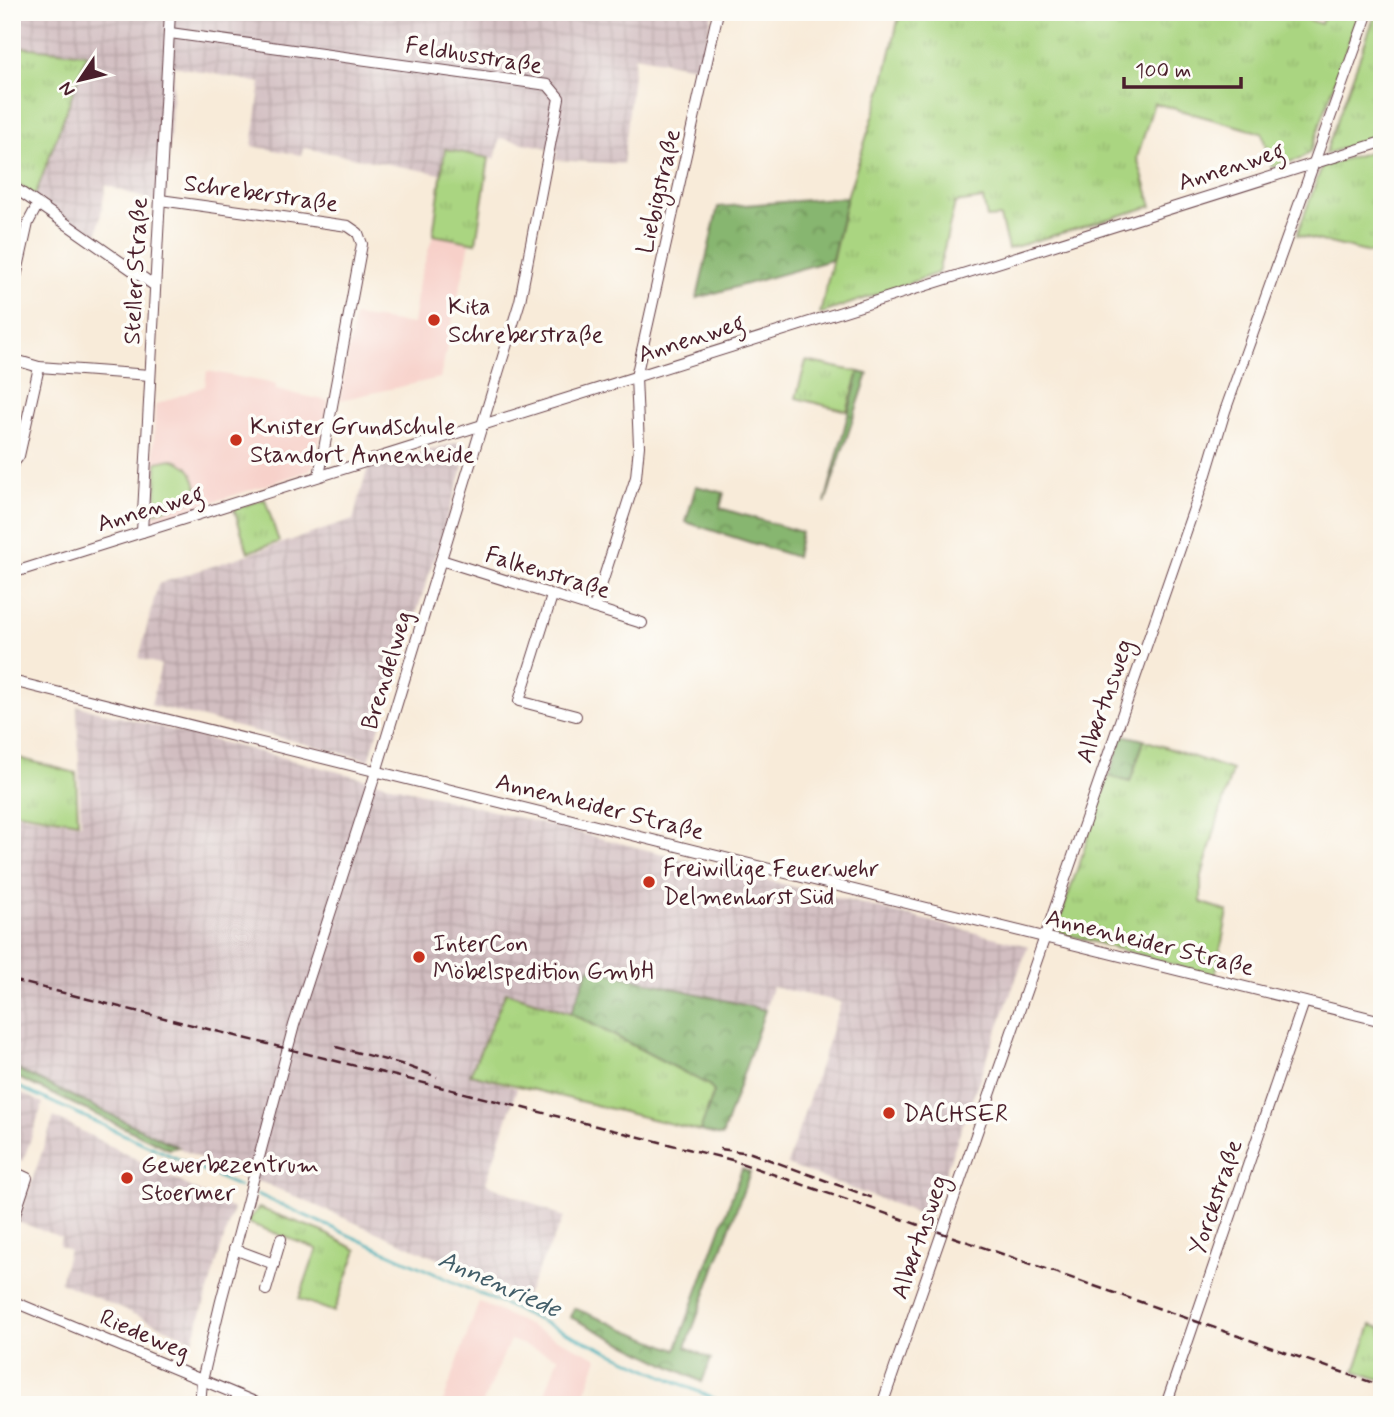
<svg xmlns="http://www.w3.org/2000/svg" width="1394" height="1417" viewBox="0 0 1394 1417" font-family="Mynerve,sans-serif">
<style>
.built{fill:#f7d0c9}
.industrial{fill:url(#industrial-grid)}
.grass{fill:url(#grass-tufts);stroke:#7a7a56;stroke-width:2}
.forest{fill:url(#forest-crowns);stroke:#686a4d;stroke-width:2}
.park{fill:#aad581;stroke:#7a7a56;stroke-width:2}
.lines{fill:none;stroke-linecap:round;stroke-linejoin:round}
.stream{stroke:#3bacb5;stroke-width:2.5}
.minor-casing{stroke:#643e45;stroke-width:12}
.minor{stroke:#fff;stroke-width:10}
.rail{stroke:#4a1f2b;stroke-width:2.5;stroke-dasharray:10 5;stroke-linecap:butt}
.poi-dot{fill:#c8321e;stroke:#fdfcf7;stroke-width:2.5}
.labels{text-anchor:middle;stroke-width:7;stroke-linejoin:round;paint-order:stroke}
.street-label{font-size:24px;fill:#4a1f2b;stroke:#fdfcf7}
.poi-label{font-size:24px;fill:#4a1f2b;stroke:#fdfcf7;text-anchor:start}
.water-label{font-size:26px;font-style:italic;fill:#435e69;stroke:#fdfcf7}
</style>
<defs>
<pattern id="industrial-grid" width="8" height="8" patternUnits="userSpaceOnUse" patternTransform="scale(1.75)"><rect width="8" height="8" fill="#d2bec1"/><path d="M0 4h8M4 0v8" fill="none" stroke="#b6a3a6"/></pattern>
<pattern id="grass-tufts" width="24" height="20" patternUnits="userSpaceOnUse" patternTransform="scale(1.75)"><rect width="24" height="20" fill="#aad581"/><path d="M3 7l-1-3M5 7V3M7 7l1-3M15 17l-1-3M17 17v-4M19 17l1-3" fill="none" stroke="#94b670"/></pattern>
<pattern id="forest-crowns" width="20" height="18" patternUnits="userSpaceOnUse" patternTransform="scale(1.75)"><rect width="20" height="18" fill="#87b66f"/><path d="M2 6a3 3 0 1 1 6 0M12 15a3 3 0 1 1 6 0" fill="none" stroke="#70935b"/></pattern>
</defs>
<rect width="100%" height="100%" fill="#fdfcf7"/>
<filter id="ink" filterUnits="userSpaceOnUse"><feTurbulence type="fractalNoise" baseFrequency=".0143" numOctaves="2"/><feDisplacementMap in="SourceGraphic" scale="14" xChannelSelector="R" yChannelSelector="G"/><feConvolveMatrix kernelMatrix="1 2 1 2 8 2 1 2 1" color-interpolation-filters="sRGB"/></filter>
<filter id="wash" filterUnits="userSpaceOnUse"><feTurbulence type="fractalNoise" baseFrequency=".00686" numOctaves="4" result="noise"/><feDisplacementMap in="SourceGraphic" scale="28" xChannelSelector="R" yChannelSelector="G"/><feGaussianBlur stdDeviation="1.57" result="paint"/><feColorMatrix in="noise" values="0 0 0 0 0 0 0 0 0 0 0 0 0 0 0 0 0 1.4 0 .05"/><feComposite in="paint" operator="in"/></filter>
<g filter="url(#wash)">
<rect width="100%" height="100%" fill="#f8ebd9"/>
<g class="built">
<path d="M433,235L470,243L440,378L340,400L354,316L413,324L419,281Z"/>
<path d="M207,371L276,384V390L329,401L315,462L309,471L151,522L155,405L205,386Z"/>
<path d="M479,1302L598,1358L581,1405H541L558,1357L510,1340L482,1405H442Z"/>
</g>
<g class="industrial">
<path d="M12,12H713L699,68L635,56L623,164L555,160L558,150L500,138L495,159L445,149L441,174L304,148L301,155L252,146L261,83L174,66L166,203L154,202L106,185L96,240L35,196L86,54L12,46Z"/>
<path d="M458,442L468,453L369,760L151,705L161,665L139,658L158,584L353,520L368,467Z"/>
<path d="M77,706L1028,946L929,1217L787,1165L841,1002L772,987L765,1010L590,969L571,1013L506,992L470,1074L517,1088L486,1183L564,1217L525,1297L264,1183L241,1178L12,1067V813L81,824Z"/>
<path d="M12,1089L43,1103L23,1161L12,1156Z"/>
<path d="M54,1117L233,1209L193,1340L60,1282L69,1250L59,1246L61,1237L18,1222Z"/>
</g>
<g class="grass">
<path d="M900,12H1287L1321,24L1325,12H1359L1311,151L1300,159L1271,167L1262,133L1154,103L1137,158L1152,206L1008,249L1000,217L987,218L983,199L955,203L938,273L820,314L847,197L882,89Z"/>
<path d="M1376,12H1382V136L1325,154Z"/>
<path d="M12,46L87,54L35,196L12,180Z"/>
<path d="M1382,148V256L1297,235L1322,166Z"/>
<path d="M445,149L489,158L476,243L433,235Z"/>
<path d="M806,361L859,372L847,411L796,398Z"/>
<path d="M265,499L279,542L248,552L234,509Z"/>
<path d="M1144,740L1232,770L1201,879V902L1228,912L1215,977L1056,931L1109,776L1130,782Z"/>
<path d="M15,757L76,773L78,822L12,811V765Z"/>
<path d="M506,992L571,1013L709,1085L714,1091L700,1131L470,1074Z"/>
<path d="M259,1208L321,1231L357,1250L334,1312L299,1299L317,1249L246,1222Z"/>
<path d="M1371,1325L1382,1328V1380L1355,1371Z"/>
</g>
<g class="forest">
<path d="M847,197L832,260L697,298L718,207Z"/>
<path d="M859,372L868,374L825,503Z"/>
<path d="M696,486L724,493L720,508L801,532L796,557L686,522Z"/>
<path d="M1123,735L1144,740L1130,782L1109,776Z"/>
<path d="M589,968L765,1010L722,1136L700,1131L714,1092L709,1085L571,1013Z"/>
<path d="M12,1067L178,1147L169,1149L12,1075Z"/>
<path d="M742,1169L750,1172L686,1347L711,1359L702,1382L570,1317L574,1308L676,1350Z"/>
</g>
<path class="park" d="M171,459C193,464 194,477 200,497L155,513L157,462Z"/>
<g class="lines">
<g class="stream">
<path d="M12,1084L240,1187"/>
<path d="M257,1194L728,1405"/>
</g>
</g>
</g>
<g filter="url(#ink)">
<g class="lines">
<defs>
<g id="minor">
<path d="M170,33L548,85L559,98L520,301L376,772L294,1025L221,1301L202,1381L200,1405"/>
<path d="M12,186L155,286"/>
<path d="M160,200L348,226L358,233L362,244L319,476"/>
<path d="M12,295L28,223L38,204"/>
<path d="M12,359L39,367L150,375"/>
<path d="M12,465L19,456L39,367"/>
<path d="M142,532L170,12"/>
<path d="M441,560L642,623"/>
<path d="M12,573L1382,142"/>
<path d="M552,596L519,701L576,716"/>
<path d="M594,608L636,477L639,446L636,377L718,12"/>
<path d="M12,681L1382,1021"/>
<path d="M12,1171L27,1178L12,1223"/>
<path d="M234,1249L274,1264"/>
<path d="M266,1290L281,1239"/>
<path d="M12,1301L262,1405"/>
<path d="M882,1405L1206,474L1225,411L1368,12"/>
<path d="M1166,1405L1304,1002"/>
</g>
</defs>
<use href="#minor" class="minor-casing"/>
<use href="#minor" class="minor"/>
<g class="rail">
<path d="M12,980L732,1160L1382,1386"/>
<path d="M336,1047L401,1064L437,1077"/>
<path d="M720,1149L751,1153L873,1198"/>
</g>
</g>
</g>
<g class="poi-dot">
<circle cx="434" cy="320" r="7"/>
<circle cx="236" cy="440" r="7"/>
<circle cx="649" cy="882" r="7"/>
<circle cx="419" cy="957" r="7"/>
<circle cx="889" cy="1113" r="7"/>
<circle cx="127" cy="1178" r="7"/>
</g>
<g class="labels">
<g class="street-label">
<text transform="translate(474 55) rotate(9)" y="8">Feldhusstraße</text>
<text transform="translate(1231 166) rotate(-18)" y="8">Annenweg</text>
<text transform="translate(658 191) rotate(-77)" y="8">Liebigstraße</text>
<text transform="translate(261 193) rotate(8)" y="8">Schreberstraße</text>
<text transform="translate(135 271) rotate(-87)" y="8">Steller Straße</text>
<text transform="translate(691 338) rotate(-18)" y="8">Annenweg</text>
<text transform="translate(150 508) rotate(-17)" y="8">Annenweg</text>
<text transform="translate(548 572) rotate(17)" y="8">Falkenstraße</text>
<text transform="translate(386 670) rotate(-73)" y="8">Brendelweg</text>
<text transform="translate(1104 701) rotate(-71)" y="8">Albertusweg</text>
<text transform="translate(600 806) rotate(14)" y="8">Annenheider Straße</text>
<text transform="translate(1150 942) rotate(14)" y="8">Annenheider Straße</text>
<text transform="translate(1215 1197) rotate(-71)" y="8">Yorckstraße</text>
<text transform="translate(919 1237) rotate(-71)" y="8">Albertusweg</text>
<text transform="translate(145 1334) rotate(23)" y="8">Riedeweg</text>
</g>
<g class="poi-label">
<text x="448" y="314">Kita<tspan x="448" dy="28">Schreberstraße</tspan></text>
<text x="250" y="434">Knister Grundschule<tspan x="250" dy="28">Standort Annenheide</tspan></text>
<text x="663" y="876">Freiwillige Feuerwehr<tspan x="663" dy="28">Delmenhorst Süd</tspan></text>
<text x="433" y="951">InterCon<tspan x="433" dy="28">Möbelspedition GmbH</tspan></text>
<text x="903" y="1121">DACHSER</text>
<text x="141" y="1172">Gewerbezentrum<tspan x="141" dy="28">Stoermer</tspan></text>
</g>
<g class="water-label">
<text transform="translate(500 1283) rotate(24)" y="9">Annenriede</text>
</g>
</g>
<rect width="1394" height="1417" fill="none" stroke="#fdfcf7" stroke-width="42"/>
<g transform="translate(80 80) rotate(235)" stroke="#fdfcf7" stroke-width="5" paint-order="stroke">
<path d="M0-5L12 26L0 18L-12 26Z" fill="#4a1f2b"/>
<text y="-10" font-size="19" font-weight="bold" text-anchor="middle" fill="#4a1f2b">N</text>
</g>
<path d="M1124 77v10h117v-10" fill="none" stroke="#4a1f2b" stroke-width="3.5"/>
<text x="1135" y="77" font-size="21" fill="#4a1f2b" stroke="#fdfcf7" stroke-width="5" paint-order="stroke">100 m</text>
</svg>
